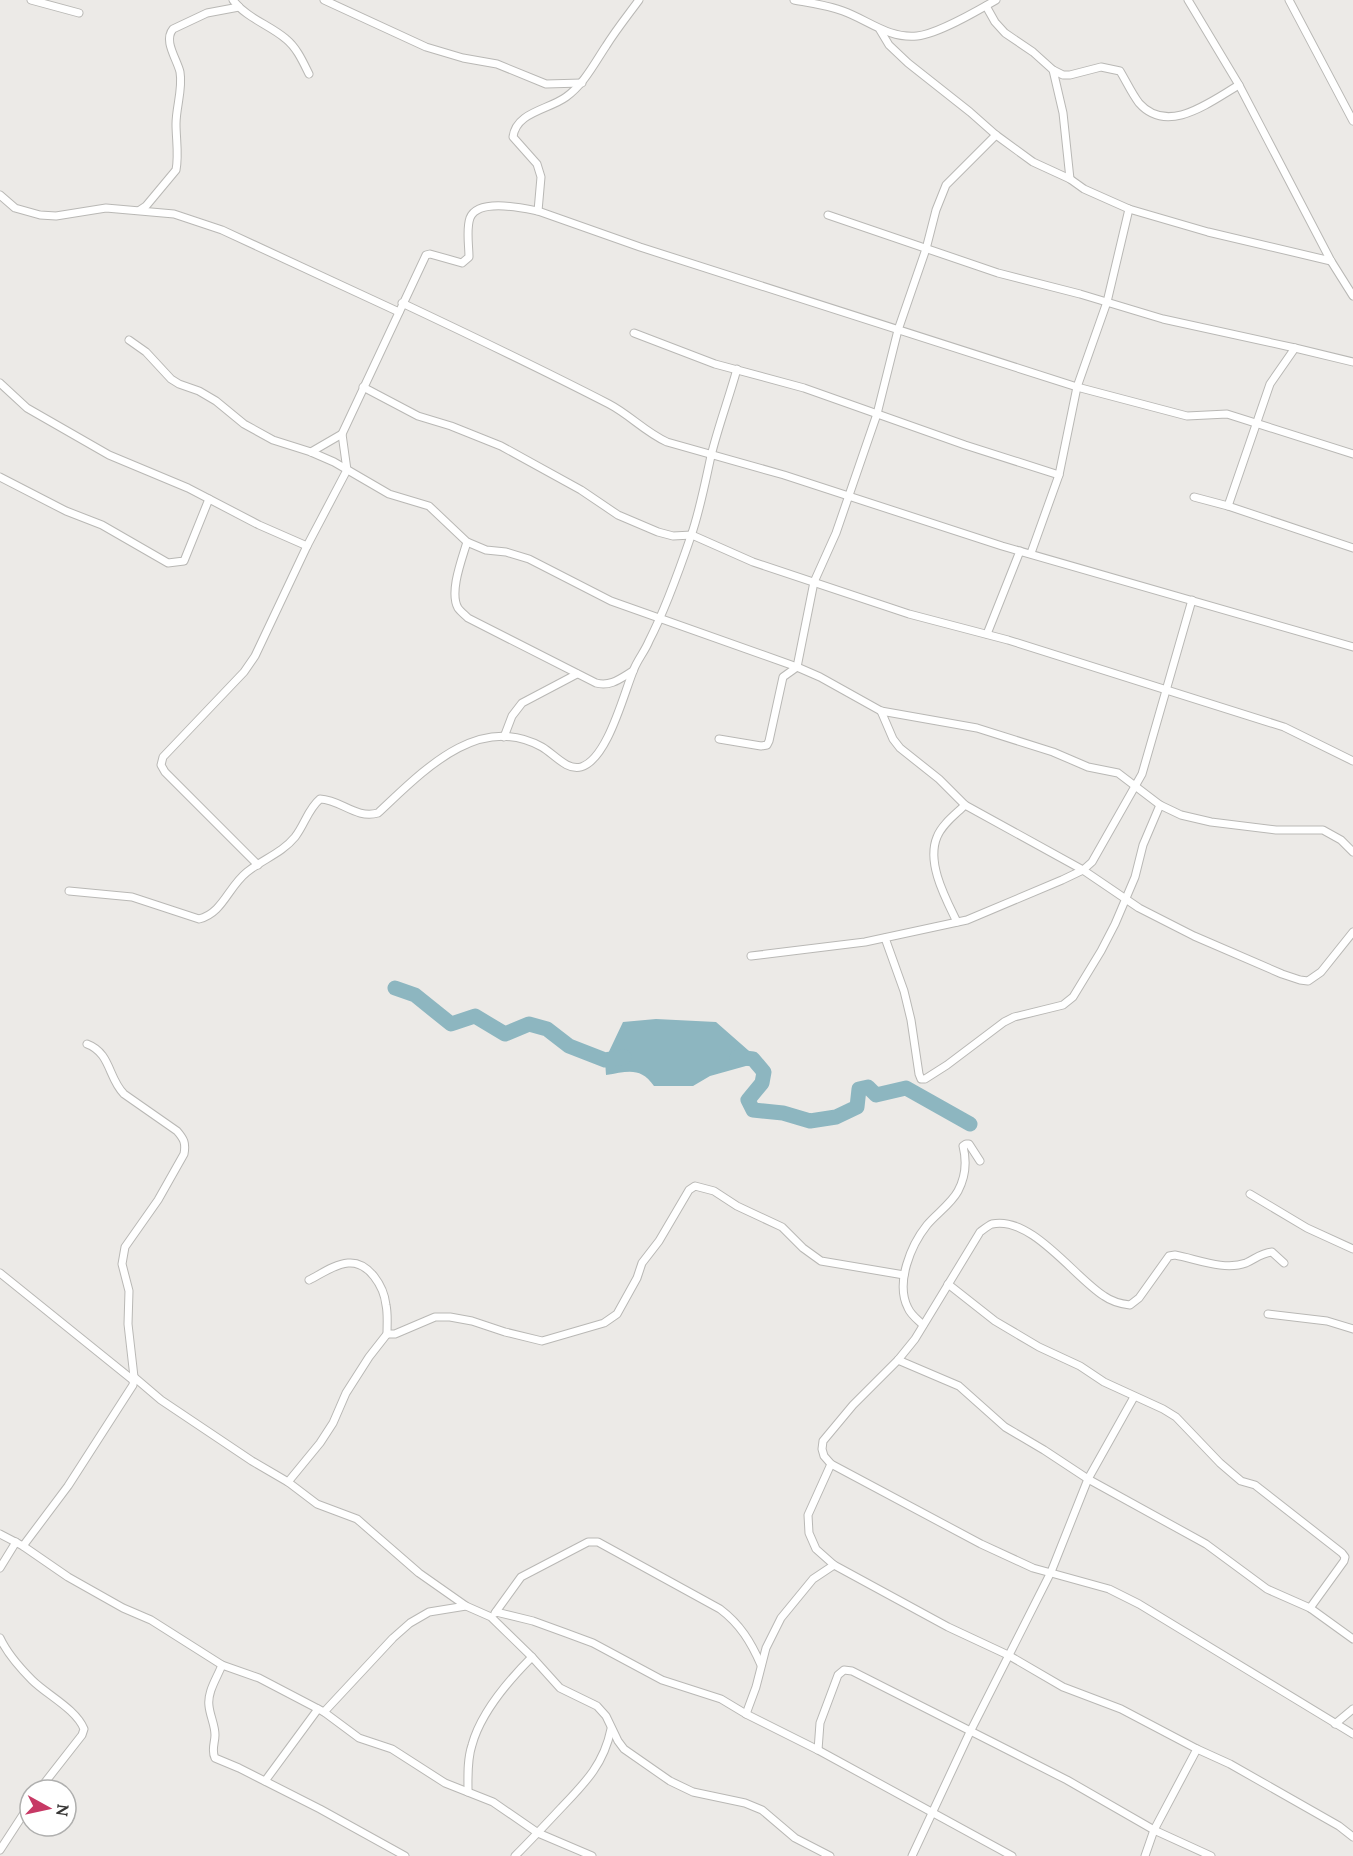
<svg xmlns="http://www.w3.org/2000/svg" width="1353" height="1856" viewBox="0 0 1353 1856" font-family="Lora,serif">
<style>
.water{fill:#8db6c0}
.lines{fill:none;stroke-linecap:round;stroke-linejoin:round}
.river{stroke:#8db6c0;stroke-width:15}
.minor-casing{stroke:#b9b8b5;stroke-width:9}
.minor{stroke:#fff;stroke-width:7}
</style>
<rect width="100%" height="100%" fill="#eceae7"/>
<path class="water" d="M656,1019L716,1022L757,1058L753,1064L710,1076L693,1086H654C640,1066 627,1072 606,1075L605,1060L623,1022Z"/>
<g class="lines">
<g class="river">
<path d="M395,988L415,995L451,1024L475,1016L505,1034L529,1024L547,1029L569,1046L605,1060L624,1057"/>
<path d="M737,1057L753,1059L764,1072L762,1083L748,1100L753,1110L783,1113L810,1121L836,1117L857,1107L859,1089L868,1087L876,1095L906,1088L970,1124"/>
</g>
<defs>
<g id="minor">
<path d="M31,0L79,13"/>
<path d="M233,0C246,18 270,25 286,39C297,48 303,62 309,74"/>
<path d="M324,0L426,47L463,58L497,64L546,84L582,83"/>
<path d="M794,0C811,3 827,5 843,11C868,20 889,39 917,36C938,34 977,11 996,0"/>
<path d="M1188,0L1239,85L1331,261L1353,296"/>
<path d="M1289,0L1353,121"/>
<path d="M986,6L995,22L1005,33L1033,52L1053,70L1063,75H1070L1101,67L1120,71C1126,81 1132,94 1139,103C1168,136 1211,101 1239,85"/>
<path d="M880,30L889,45L908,63L970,112L996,135L1033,162L1070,179L1084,189L1129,209L1208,232L1331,261"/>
<path d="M1053,70L1063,113L1070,179"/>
<path d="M0,195L15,208L40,215L56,216L106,208L174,214L222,230L399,312"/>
<path d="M140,210L146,206L176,170C179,155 176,139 176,124C176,107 183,89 180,72C177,59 163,41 173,29L207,13L239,7"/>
<path d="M538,211L541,177L537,164L513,137C516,112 548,110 566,97C584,84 594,64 606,46C616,30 628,15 639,0"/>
<path d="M828,215L998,273L1080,294L1163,319L1295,348L1353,362"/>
<path d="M402,303C472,336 541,369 609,404C630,415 645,432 667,442L784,475L1002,546L1353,647"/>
<path d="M634,333L715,364L804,388L965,445L1059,475"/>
<path d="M129,340L146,352L171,379L179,384L199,391L216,401L244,424L273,440L311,452L334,462L389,494L429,506L467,542L486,550L506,552L529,559L611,601L797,667L820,677L881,711L977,728L1053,752L1088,767L1118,773L1160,805L1181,815L1211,822L1276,830H1323L1341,840L1353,852"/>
<path d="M0,383L27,408L109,455L188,488L259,525L307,546"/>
<path d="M363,387L418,416L451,426L501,446L581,490L618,515L658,532L673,536L692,535L753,562L909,614L1008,640L1284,727L1353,761"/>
<path d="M311,452L342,434"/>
<path d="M0,477L66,511L102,525L168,563L184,561L209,499"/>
<path d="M1194,497L1228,506L1353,548"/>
<path d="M1228,506L1270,384L1295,348"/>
<path d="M467,542C462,559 449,592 458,608C460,611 465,615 468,618L596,683C611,687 621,678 633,671"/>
<path d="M1031,553L1059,475L1077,387L1107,302L1129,209"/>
<path d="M987,634L1020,551"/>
<path d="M881,711L893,739L900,748L939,779L965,805L1083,870L1139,908L1194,936L1282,974L1300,980L1308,981L1321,972L1353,932"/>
<path d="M504,737L512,716L522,703L577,674"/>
<path d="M719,739L761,746L767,745L769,741L783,677L797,667L814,582L836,533L877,414L898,330L926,249L936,210L946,185L996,135"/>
<path d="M258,865L165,772L161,765L163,757L244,672L255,656L307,546L347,470L342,434L426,255L430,254L462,263L469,257C469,246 466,229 470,218C478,198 522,208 538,211L640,247L1077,387L1187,416L1227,414L1353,454"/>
<path d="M69,891L132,897L199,919C223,913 228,887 247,872C263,859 282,853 295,837C305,824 308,809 320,799C342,800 355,819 378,813C421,773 478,711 542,747C554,754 567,771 581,767C608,759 624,692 634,669C638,659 645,651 649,641C666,608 679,571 691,536C700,510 705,483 711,456C718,427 729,398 737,369"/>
<path d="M957,922C946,899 926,863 937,837C942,824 956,814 965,805"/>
<path d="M885,938L904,991L911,1020L919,1074L921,1079H925L947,1065L1004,1022L1014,1017L1063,1005L1073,997L1101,951L1115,924L1135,877L1143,845L1160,805"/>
<path d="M751,956L865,942L967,920L1062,880L1083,870L1092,862L1142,774L1192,600"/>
<path d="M1250,1194L1307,1228L1353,1249"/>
<path d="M1284,1263L1272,1252C1261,1253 1255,1259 1246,1263C1224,1271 1197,1259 1175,1255L1169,1256L1139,1298L1130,1305C1121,1304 1111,1301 1104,1296C1075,1278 1031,1215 992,1224C989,1225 984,1229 980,1232L915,1339L898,1360L853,1405L823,1441L822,1449L824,1456L831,1464L981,1544L1033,1568L1109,1589L1139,1604L1353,1734"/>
<path d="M0,1273L134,1381"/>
<path d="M948,1284L995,1321L1039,1347L1080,1366L1104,1382L1163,1409L1176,1417L1220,1463L1241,1481L1255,1485L1342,1553L1345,1557L1344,1561L1310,1608"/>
<path d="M1268,1314L1327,1321L1353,1329"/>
<path d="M923,1325C917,1319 911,1315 908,1308C895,1283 911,1245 927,1225C936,1214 951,1204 958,1191C966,1176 967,1162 963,1146L966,1144H969L980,1161"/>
<path d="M387,1334H395L435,1317H450L472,1321L505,1332L542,1341L604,1323L617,1314L637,1278L642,1263L659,1241L689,1190L695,1186L714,1191L737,1206L782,1227L803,1248L821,1261L904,1275"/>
<path d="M898,1360L959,1386L1005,1427L1044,1450L1088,1479L1206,1544L1267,1589L1310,1608L1353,1639"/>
<path d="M134,1377L161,1400L252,1461L288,1482L317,1504L357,1519L419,1573L466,1606"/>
<path d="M831,1464L808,1515L809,1533L816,1549L834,1565L948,1627L1008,1655L1063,1687L1121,1709L1197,1749L1230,1764L1339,1826L1353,1837"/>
<path d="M288,1482L320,1443L333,1423L346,1393L369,1357L387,1334C387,1324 388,1314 386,1305C384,1287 369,1261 348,1263C335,1264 321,1274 309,1280"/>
<path d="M0,1534L23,1546L68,1577L123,1608L151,1620L222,1665L259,1678L324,1712L359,1738L392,1749L445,1783L493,1802L538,1833L592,1856"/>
<path d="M23,1546L68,1486L133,1385L134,1377L128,1324L129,1291L122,1264L125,1247L158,1200L184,1154C186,1143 184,1139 177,1131L124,1094C108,1078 111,1053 87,1044"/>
<path d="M0,1568L16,1542"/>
<path d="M496,1612L533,1621L566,1633L593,1643L662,1680L721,1699L746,1714L818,1750L1012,1856"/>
<path d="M495,1613L521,1577L588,1542H598L720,1609C740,1624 751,1642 761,1665"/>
<path d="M0,1638C7,1653 20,1668 32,1680C47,1695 76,1709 84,1729L82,1735L39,1790"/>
<path d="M222,1665C217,1678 207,1692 209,1706C210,1716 215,1725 215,1735C215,1743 211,1750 215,1758L239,1768L320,1809L405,1856"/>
<path d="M324,1712L393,1638L410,1623L429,1612L466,1606L491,1617L532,1657L560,1688L597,1706L606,1716L618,1741L624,1749L670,1781L693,1792L745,1803L762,1810L795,1838L830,1856"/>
<path d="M746,1714L756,1687L766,1648L781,1618L813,1579L834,1565"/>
<path d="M1335,1724L1353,1709"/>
<path d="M818,1750L820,1723L838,1675L844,1670L852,1671L1067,1780L1154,1830L1211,1856"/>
<path d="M265,1781L318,1709"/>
<path d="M468,1792C468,1777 467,1760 472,1745C481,1712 508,1681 532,1657"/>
<path d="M0,1850L30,1804"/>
<path d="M515,1856C531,1840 546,1824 561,1808C585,1783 604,1764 611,1729"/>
<path d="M912,1856L970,1732L1051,1572L1088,1479L1134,1397"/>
<path d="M1145,1856L1154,1830L1197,1749"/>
</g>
</defs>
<use href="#minor" class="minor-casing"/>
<use href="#minor" class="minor"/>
</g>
<g transform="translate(48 1808) rotate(98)"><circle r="28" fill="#ffffff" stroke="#afafae" stroke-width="1.5"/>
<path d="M0-4.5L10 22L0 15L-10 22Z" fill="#c73965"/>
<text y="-9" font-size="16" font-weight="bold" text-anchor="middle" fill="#373635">N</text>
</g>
</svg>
